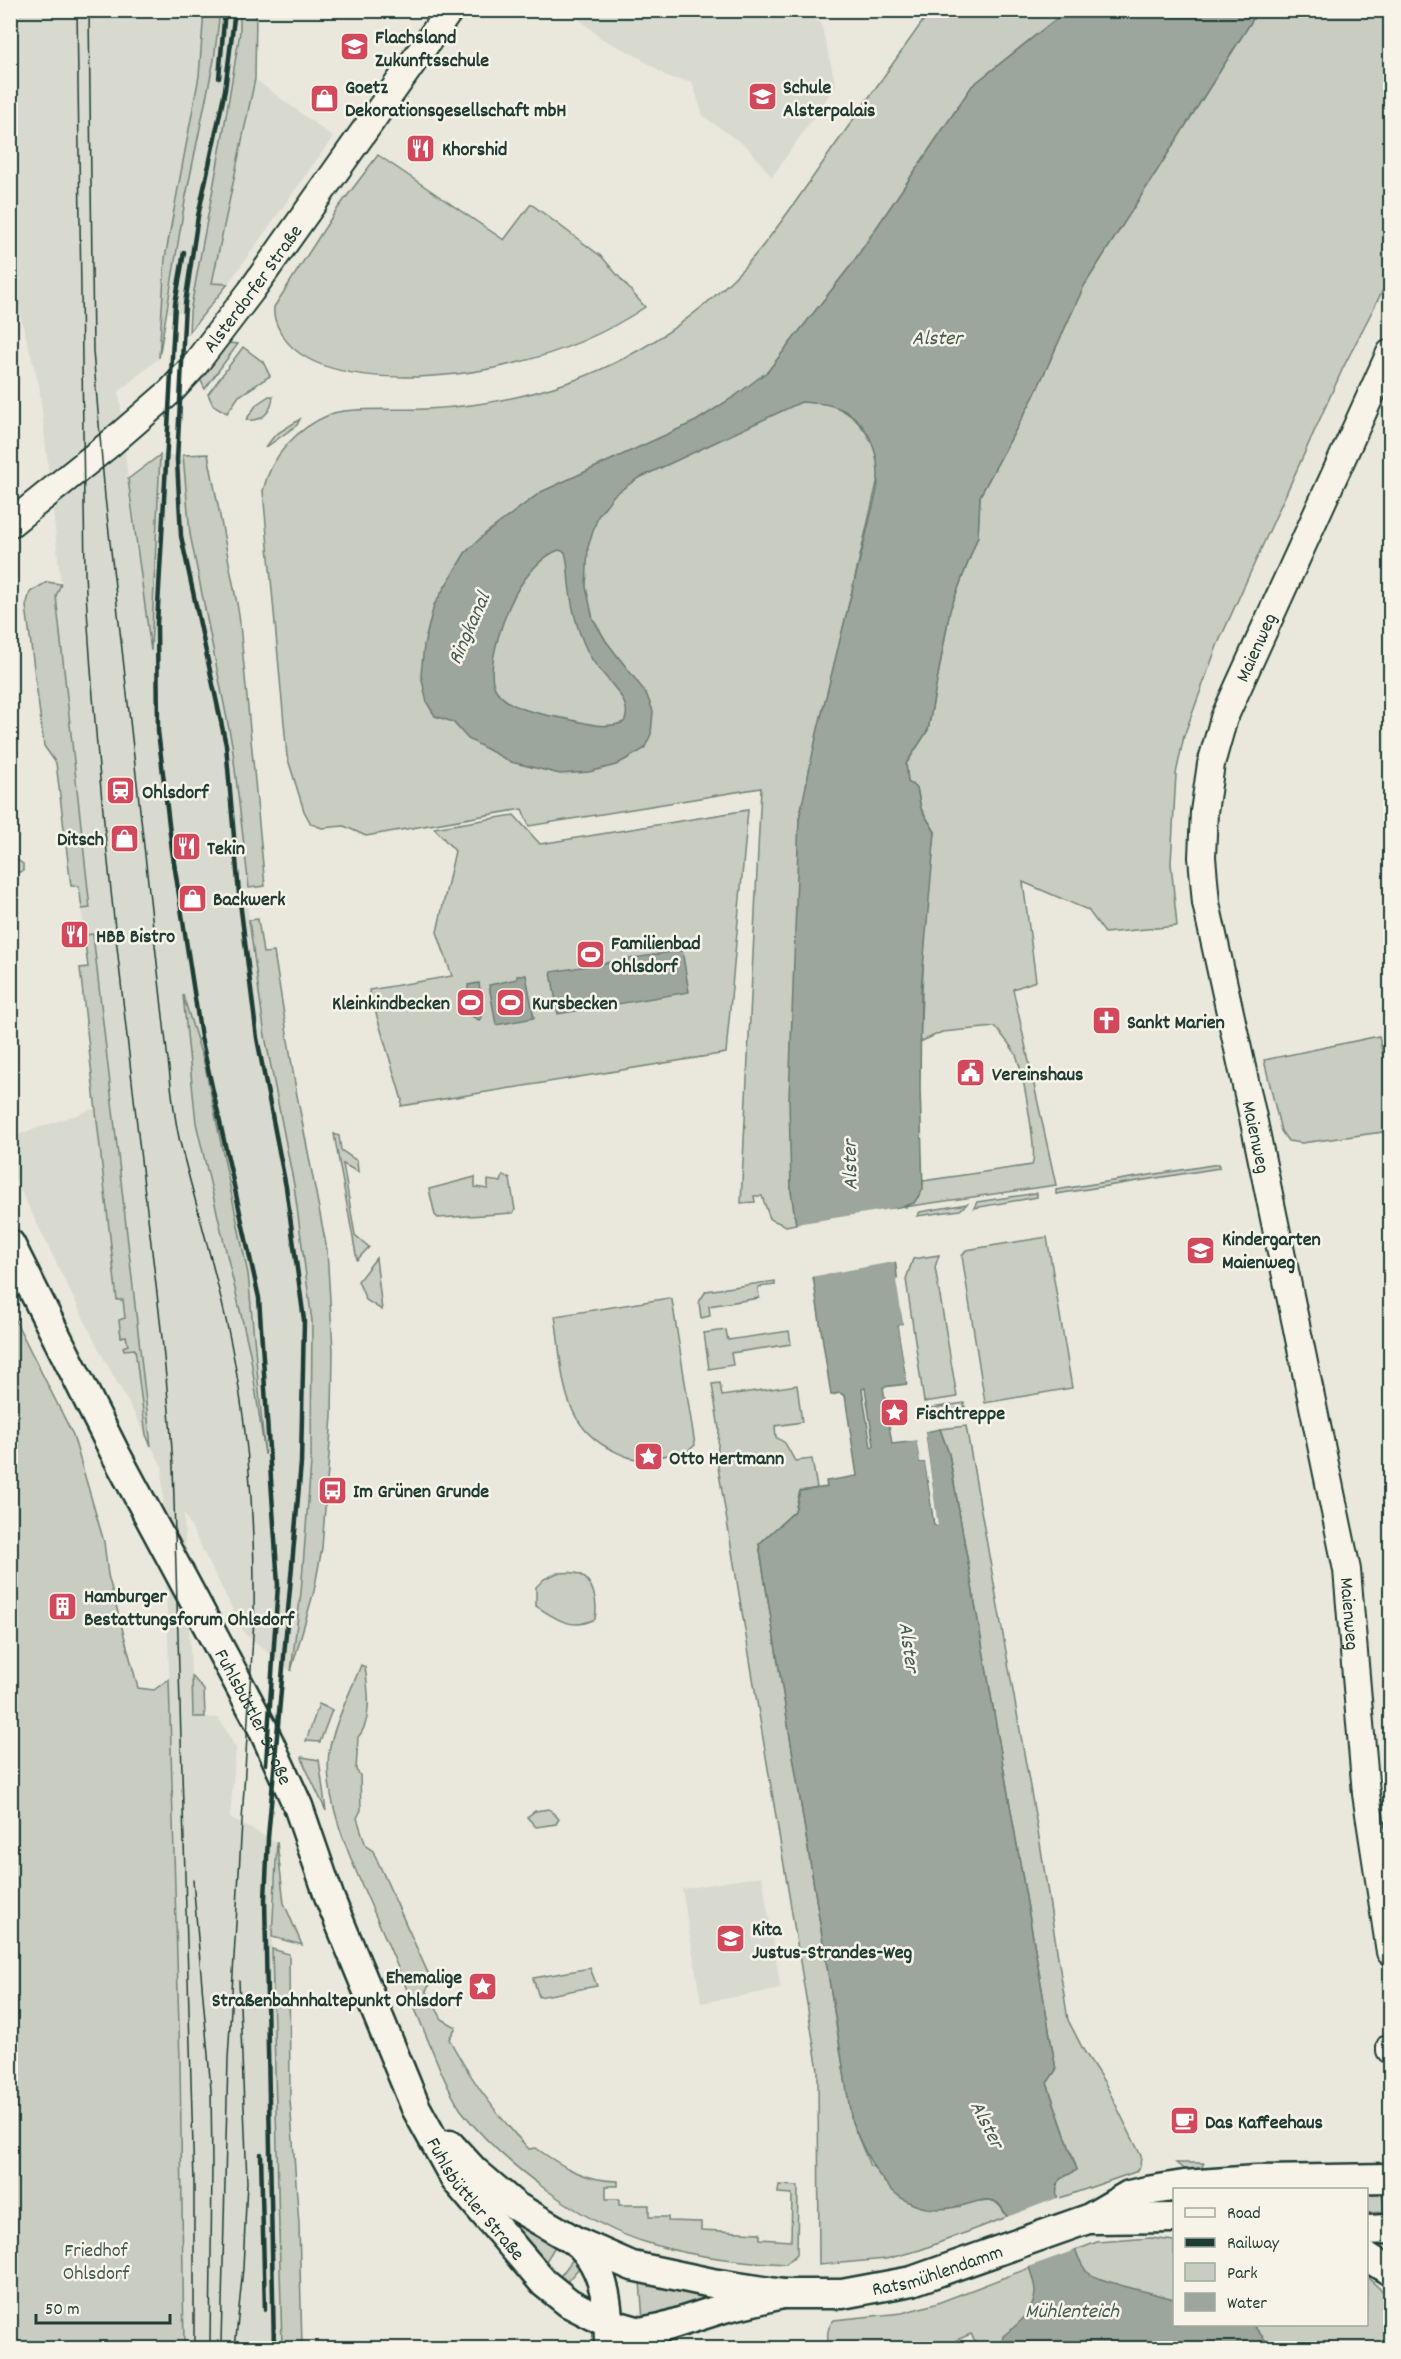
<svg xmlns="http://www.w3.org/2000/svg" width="1401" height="2359" viewBox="0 0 1401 2359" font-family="Dekko,sans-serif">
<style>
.built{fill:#d9dacf;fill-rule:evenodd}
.green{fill:#c8ccc1;stroke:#74847a;stroke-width:1.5}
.water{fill:#9ca69c;stroke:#6a7c72;stroke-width:1.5;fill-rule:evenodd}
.pier{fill:#eae8dd}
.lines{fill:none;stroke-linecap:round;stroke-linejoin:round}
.tertiary-casing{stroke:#1f3d34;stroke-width:30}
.secondary-casing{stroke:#1f3d34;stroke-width:33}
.tertiary{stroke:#f7f3e8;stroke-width:26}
.secondary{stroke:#f7f3e8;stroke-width:28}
.tram{stroke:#1f3d34;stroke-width:1.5}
.rail{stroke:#1f3d34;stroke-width:4.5}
.labels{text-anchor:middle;stroke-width:5;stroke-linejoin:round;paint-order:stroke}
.poi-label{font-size:20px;font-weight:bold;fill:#1f3d34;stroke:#f7f3e8;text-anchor:start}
.street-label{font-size:20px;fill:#1f3d34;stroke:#f7f3e8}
.park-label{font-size:20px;fill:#415a50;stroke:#f7f3e8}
.water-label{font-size:21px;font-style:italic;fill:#445c53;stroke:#f7f3e8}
</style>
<rect width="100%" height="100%" fill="#eae8dd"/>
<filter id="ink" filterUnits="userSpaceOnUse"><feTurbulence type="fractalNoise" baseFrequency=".0167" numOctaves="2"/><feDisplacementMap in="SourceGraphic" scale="12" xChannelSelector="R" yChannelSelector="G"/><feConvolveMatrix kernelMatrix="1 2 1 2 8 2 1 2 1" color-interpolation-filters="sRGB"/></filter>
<g filter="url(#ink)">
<g class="built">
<path d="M11,11H204L199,76L165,258L159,358L119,391L132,519L151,646L160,455H183L190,534L232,744L249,888L245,889L265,1036L294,1185L312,1320L311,1462L301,1592L291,1671L245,1634L184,1513L193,1716L219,1718L236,1748L230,1818L277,1842L272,1900V1949L282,2348H184L174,1818L162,1467L151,1446L93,934L84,935L82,909L90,907L56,596L61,584L39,385L17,304L11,305ZM184,999L205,1066L248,1274L263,1438L250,1353Z"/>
<path d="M220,11H240V32L222,140L190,312L168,313L185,201L214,60Z"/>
<path d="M561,11H803L821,23L836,85L772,177L748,148L703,116L692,82L669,78L637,56L602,39L579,19Z"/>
<path d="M255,79L333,137L228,284H212Z"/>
<path d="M96,1108L117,1299H123L125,1318L120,1319L122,1337L126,1336L128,1346L123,1347L124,1350L135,1349L146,1435L98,1348L11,1171V1137Z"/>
<path d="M762,1876L781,1989L701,2003L682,1889Z"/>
</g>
<g class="green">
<path d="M204,11H220L214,60L185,201L159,358L165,258L199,76Z"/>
<path d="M240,11H256L255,79L212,283L228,284L189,332L190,312L222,140L240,32Z"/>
<path d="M930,11H1066L972,86L852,264L755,388L780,410C787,408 795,403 802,402C847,398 877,433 879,474L799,819L791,1191L796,1224L786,1226L770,1219L762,1196H754L755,1202L741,1203L761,788L529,826L522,809L366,836L344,826L322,828L311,824L304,811L287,756L263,491C271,455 297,428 331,414C346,407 406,410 426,409C475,407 526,397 572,381C647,354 719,303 768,239C790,211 810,181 831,151C864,104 897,57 930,11Z"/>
<path d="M1258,11H1390V276L1343,368L1217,646L1184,736L1176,774L1171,863L1177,926L1105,933L1088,910L1023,882L1036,981L1013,989L1056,1185L904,1207C916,1202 923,1194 923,1181L1032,1165C1038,1153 1022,1066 1015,1053C1010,1044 1002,1035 995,1027L942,1032L920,1042L925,922L935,832L921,809L917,788L908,782L906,764L928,730L950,610L978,536L980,496L1034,396L1084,286Z"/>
<path d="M378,155L504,240L531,204L602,257L645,307C605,334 559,353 512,364C455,379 315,393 281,333C276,324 273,317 274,307L335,212Z"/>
<path d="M227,343L238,344L205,389L200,379Z"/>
<path d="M243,347L263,362L270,376L239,396L227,413L213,405L208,394Z"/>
<path d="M269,396H273C272,412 262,422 246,420L257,404Z"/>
<path d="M300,419L297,425L265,448L275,435Z"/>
<path d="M208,454L239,614L265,886L249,888L232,744L190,534L183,455Z"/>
<path d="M160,455L151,651L128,479Z"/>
<path d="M47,582L61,584L56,596L90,908L82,909L79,886H71L56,763L44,746L26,606L30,592Z"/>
<path d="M748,810L726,1053L401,1106L402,1100L369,990L452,976L437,932L455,851L434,828L514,815L540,844Z"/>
<path d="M11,856L23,864V871L11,874Z"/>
<path d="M258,919L263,953L274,952L296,1090L327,1250L333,1350L332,1416L322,1548L314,1591L291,1671L301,1592L311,1462L312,1321L294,1185L265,1036L249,920Z"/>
<path d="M93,934L151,1446L146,1435L135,1349L124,1350L123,1347L128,1345L126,1336L121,1337L119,1320L125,1318L123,1300H117L80,968L88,967L84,935Z"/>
<path d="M183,995L205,1066L248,1274L265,1455L250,1353L196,1123Z"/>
<path d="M1379,1036L1390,1091V1131L1302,1143L1288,1141L1281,1131L1264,1060Z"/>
<path d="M334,1134L339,1136L341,1150L357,1161L358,1172L343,1164L355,1235L369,1247L357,1260Z"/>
<path d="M1219,1164V1168L1056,1194V1190Z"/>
<path d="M503,1175L510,1179L515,1210L513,1213L438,1218L435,1215L429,1189L475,1177V1187L488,1189V1180L501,1182Z"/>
<path d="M1037,1193V1197L974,1208L977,1202Z"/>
<path d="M967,1204L960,1210L917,1216L920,1212Z"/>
<path d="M1047,1237L1072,1388L985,1403L962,1256L966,1250Z"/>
<path d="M939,1255L935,1267L957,1397L924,1402L906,1279L913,1259Z"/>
<path d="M376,1258L382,1310L366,1300L358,1281Z"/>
<path d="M775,1281V1285L758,1287L759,1298L709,1306L710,1316L701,1318L699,1302L706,1291Z"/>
<path d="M669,1298L672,1300L695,1445L688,1451C672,1454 654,1459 638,1459C627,1459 617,1452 608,1448C558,1421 563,1366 555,1316Z"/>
<path d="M10,1310L73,1435L104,1542L108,1575L138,1688L154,1690L169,1679L180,2062L184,2348H11Z"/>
<path d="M726,1330L728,1340L789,1331L791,1344L731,1353L733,1365L709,1369L704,1333Z"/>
<path d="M720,1383L722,1396L797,1385L802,1422L775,1426L776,1437L785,1443L795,1461L812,1459L817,1488L800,1492L795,1511L759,1544L852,2122L870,2166L981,2201C996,2198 1000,2205 1007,2217L920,2250L886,2259L819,2265L818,2070L717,1461L719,1429L712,1384Z"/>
<path d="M964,1403L965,1408L926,1416L925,1409Z"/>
<path d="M966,1426L1040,1843L1068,2020L1084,2051L1105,2083L1141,2156L1140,2167L1135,2172L1057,2199L1055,2191L1060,2179L1077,2170L1047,2083L1056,2070L949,1454L940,1429Z"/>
<path d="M557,1573C563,1573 571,1572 576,1573C594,1578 598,1604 595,1619C572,1631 556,1619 536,1606V1587L544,1579Z"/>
<path d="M361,1665L365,1667C368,1687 373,1721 358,1737L356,1770L360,1775L361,1810L357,1818L366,1846L373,1851L432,1982L426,1990L442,2019L456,2027L449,2039C471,2080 496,2115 529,2149L536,2148C561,2166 585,2181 618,2181V2186H606V2199H619V2205H649V2217H668V2221L701,2222V2230L760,2233V2239L791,2241L792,2194L778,2193L779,2185L798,2186L797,2254L786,2264C740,2262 692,2257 648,2243C585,2225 500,2162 461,2110C448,2091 439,2066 430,2045C416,2011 402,1977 388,1944C366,1891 318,1804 330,1746C336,1719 351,1691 361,1665Z"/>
<path d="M192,1676L204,1690L205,1717H193Z"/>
<path d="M319,1704L332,1710L320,1742L306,1741Z"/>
<path d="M302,1757L319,1760L326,1811L304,1764Z"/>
<path d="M549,1809L559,1819L556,1824L536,1827L527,1817L535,1811Z"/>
<path d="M277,1842L284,1903L302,1945L272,1937Z"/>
<path d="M272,1949L289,1954L290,2100L299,2224L302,2348H282Z"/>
<path d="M590,1968L597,1986L539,1997L533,1978Z"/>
<path d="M1176,2163H1204L1200,2170L1186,2171Z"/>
<path d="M1366,2190H1381L1385,2212L1367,2213Z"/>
<path d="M502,2213L557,2243L545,2263Z"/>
<path d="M1151,2238L1174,2241V2324H1366L1367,2277L1390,2298V2348H979L971,2334L938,2348H829C827,2338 826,2328 834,2320L902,2313L935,2304L1097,2242Z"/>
<path d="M573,2259L579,2268L565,2284L559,2278Z"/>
<path d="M640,2282L722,2299L643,2319Z"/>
</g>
<g class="water">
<path d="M1066,11H1258L1084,286L1034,396L980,496L978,536L950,610L928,730L906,764L908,782L917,788L921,809L935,832L921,990L920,1088L923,1189L914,1203L889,1210L903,1324L898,1326L907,1384L883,1387L892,1444L917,1441L920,1462H925L934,1525L937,1526L925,1432L940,1429L949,1454L1056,2070L1047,2083L1077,2170L1060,2179C1052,2193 1060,2205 1064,2219C1071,2236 1075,2256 1086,2271C1094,2281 1157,2294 1174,2299V2324L1253,2325L1272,2348H1001L1003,2336C1016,2326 1034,2312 1035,2293C1036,2279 1008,2209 996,2202C987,2196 971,2204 961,2206C897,2222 873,2172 852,2122L759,1544L795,1511L800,1491L827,1487L826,1481L857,1476L845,1396L840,1393L831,1395L805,1224H796L791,1191L789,1099L799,819L817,733L877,490C882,454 868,414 829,405C821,403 810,403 801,402L637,479L614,495L598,516L588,547L586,587L593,619L606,641L646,693L653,711L651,734L644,749L616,765L589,772L560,774L511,762L468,739L453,722L435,716L427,703L421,675L424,645L434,605L465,553L486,533L541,492L696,421L735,396L768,371L852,264L972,86ZM559,550L565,552C568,562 568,574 569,584C572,609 577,633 590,656C600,676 636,700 624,722C605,730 587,723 567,719C546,715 508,710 496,690C483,669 507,605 520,586C530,571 542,556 559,550ZM865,1388L874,1446L871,1447L862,1389Z"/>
<path d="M682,950L689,992L558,1014L551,972Z"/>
<path d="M526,975L534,1018L496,1025L489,985L517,979V976Z"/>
<path d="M479,983L481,998L477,1013L482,1017L479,1020L464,1012L461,1005L468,996V985Z"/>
</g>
<g class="pier">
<path d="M904,1207V1210L892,1212L899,1261L810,1277L802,1227H797L796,1224Z"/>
<path d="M899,1279L906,1324L901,1328L910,1383L908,1387L898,1326L903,1324L896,1280Z"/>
<path d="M924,1429L925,1432L938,1526L935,1525L925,1462H920L916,1438L920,1440L923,1459H925L922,1432Z"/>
<path d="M1060,2197L1078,2249L1025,2268L1004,2218Z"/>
</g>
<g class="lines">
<defs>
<g id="tertiary">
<path id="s1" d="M1390,353L1224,718L1211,764L1204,812L1202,857L1206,903L1254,1122L1347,1570L1366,1794L1390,1952"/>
<path id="s2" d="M10,524L111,443L171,391L193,367L251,291L450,10"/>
<path d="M1390,2047V2050"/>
</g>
<g id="secondary">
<path id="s3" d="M10,1244L114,1451L262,1727L298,1806L330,1899L416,2108L455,2179L544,2283L569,2303L608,2323L640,2332L661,2328L724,2308L783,2294"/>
<path id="s4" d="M450,2145L474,2171L515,2206L575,2241L632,2266L712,2283L783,2294H842L912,2281L1088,2219L1129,2195L1147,2191L1184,2185L1256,2180L1390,2178"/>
<path d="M1093,2219L1174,2218"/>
<path d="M1366,2230L1390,2229"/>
<path d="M577,2242C607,2268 609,2311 609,2348"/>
<path d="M1366,2256L1390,2271"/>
</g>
</defs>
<use href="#tertiary" class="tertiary-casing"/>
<use href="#secondary" class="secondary-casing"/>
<use href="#tertiary" class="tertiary"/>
<use href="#secondary" class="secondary"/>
<g class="tram">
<path d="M77,10L85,573C95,769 119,965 141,1160C153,1262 167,1364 173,1466L194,2182V2348"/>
<path d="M89,10L93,351L105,497L167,1052C171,1082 173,1113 180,1142C200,1222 225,1300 238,1382C251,1460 255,1538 254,1618L228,2059L221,2344"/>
<path d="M193,1880L211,2090L212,2166L210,2344"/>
<path d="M235,2348L243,2268L247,2182L239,1980"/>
</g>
<g class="rail">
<path d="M235,10L225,90L198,216L185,304L177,460L181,536L226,745L239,894L257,1038L286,1187L304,1320L301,1463L268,1838L265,1899L274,2348"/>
<path d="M219,78L225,10"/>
<path d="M184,252L175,304L157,624L158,731L172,850L201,1037L259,1298L278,1585L266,1764"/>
<path d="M261,2154L265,2310"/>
</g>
</g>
</g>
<defs>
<symbol id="school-square" viewBox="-11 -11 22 22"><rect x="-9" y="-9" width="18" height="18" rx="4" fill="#d1495b" stroke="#f7f3e8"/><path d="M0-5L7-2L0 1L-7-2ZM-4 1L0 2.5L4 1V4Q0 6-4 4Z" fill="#fff"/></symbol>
<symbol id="shop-square" viewBox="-11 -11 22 22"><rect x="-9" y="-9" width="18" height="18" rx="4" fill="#d1495b" stroke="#f7f3e8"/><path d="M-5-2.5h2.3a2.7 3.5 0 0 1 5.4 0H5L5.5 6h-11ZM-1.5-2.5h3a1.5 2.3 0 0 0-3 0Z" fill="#fff"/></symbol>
<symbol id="restaurant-square" viewBox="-11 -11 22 22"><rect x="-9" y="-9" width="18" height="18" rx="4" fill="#d1495b" stroke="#f7f3e8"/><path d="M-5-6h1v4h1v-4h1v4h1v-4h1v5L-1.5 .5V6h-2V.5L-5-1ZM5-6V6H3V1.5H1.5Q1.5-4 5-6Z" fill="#fff"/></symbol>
<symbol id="station-square" viewBox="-11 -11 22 22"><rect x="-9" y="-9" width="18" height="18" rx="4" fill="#d1495b" stroke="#f7f3e8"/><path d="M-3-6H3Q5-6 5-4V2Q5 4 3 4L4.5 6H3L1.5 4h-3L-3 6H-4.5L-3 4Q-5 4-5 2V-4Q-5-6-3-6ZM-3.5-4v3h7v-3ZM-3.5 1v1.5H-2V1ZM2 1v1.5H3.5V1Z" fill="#fff"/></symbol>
<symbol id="stadium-square" viewBox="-11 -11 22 22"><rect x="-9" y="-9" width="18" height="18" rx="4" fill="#d1495b" stroke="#f7f3e8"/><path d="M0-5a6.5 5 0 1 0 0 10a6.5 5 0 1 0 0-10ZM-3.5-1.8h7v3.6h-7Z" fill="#fff"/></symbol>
<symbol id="church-square" viewBox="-11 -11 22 22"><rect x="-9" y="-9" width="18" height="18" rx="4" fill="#d1495b" stroke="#f7f3e8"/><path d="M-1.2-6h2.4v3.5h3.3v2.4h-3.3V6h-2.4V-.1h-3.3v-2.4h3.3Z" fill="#fff"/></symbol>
<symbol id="civic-square" viewBox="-11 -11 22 22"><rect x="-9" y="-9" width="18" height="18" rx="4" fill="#d1495b" stroke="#f7f3e8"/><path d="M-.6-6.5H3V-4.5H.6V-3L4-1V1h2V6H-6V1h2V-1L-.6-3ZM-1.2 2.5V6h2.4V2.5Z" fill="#fff"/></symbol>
<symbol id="sight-square" viewBox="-11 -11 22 22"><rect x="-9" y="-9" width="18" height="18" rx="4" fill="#d1495b" stroke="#f7f3e8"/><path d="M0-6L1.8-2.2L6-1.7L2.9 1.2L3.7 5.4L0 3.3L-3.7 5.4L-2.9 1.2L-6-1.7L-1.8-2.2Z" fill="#fff"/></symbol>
<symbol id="bus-square" viewBox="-11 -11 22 22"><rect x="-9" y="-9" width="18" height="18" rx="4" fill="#d1495b" stroke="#f7f3e8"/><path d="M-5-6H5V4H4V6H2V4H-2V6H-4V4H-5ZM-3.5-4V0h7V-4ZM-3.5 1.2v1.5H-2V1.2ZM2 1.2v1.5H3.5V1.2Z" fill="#fff"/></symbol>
<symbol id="building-square" viewBox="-11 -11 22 22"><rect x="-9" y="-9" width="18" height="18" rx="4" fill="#d1495b" stroke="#f7f3e8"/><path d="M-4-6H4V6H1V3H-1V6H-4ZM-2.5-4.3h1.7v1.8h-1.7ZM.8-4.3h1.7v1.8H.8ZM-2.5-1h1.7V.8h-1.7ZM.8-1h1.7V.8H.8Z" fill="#fff"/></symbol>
<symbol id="cafe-square" viewBox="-11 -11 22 22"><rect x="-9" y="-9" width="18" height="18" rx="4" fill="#d1495b" stroke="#f7f3e8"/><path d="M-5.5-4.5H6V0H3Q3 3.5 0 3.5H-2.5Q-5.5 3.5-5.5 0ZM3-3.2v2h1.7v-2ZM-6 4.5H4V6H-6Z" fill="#fff"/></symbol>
</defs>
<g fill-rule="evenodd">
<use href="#school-square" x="338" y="30" width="33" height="33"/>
<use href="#school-square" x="746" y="80" width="33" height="33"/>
<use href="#shop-square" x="308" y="82" width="33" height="33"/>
<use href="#restaurant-square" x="404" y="132" width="33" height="33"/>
<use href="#station-square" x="104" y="774" width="33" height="33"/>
<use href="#shop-square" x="108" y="822" width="33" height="33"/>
<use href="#restaurant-square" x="170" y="830" width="33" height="33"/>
<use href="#shop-square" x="176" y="882" width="33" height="33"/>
<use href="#restaurant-square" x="58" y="918" width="33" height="33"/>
<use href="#stadium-square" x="574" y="938" width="33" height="33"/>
<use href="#stadium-square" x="454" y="986" width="33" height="33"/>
<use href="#stadium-square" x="494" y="986" width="33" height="33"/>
<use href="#church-square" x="1090" y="1004" width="33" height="33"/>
<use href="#civic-square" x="954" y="1056" width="33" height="33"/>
<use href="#school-square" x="1184" y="1234" width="33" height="33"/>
<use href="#sight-square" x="878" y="1396" width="33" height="33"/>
<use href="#sight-square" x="632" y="1440" width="33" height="33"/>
<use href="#bus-square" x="316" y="1474" width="33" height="33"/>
<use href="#building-square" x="46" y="1590" width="33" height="33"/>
<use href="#school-square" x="714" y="1922" width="33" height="33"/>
<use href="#sight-square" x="466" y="1970" width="33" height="33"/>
<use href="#cafe-square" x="1168" y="2104" width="33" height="33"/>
</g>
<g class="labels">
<g class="poi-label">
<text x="375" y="43">Flachsland<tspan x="375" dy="23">Zukunftsschule</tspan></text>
<text x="345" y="93">Goetz<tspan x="345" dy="23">Dekorationsgesellschaft mbH</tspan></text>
<text x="783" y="93">Schule<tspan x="783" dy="23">Alsterpalais</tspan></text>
<text x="442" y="155">Khorshid</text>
<text x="142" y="798">Ohlsdorf</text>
<text x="104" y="845" text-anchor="end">Ditsch</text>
<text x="207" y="854">Tekin</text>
<text x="213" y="905">Backwerk</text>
<text x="96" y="942">HBB Bistro</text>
<text x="611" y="949">Familienbad<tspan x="611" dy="23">Ohlsdorf</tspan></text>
<text x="450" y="1009" text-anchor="end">Kleinkindbecken</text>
<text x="532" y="1009">Kursbecken</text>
<text x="1127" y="1028">Sankt Marien</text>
<text x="992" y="1080">Vereinshaus</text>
<text x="1222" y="1245">Kindergarten<tspan x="1222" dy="23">Maienweg</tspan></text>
<text x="916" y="1419">Fischtreppe</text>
<text x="669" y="1464">Otto Hertmann</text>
<text x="353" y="1497">Im Grünen Grunde</text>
<text x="84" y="1602">Hamburger<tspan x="84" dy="23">Bestattungsforum Ohlsdorf</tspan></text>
<text x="752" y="1935">Kita<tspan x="752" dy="23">Justus-Strandes-Weg</tspan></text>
<text x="462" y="1983" text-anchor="end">Ehemalige<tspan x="462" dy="23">Straßenbahnhaltepunkt Ohlsdorf</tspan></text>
<text x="1205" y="2128">Das Kaffeehaus</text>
</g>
<g class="street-label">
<text dy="7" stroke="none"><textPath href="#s2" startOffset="340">Alsterdorfer Straße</textPath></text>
<text transform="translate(1255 647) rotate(-66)" y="7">Maienweg</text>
<text dy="7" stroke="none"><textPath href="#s1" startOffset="828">Maienweg</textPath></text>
<text dy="7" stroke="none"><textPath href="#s1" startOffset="1314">Maienweg</textPath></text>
<text dy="7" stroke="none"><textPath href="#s3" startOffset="532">Fuhlsbüttler Straße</textPath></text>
<text dy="7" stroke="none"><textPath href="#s3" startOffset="1065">Fuhlsbüttler Straße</textPath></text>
<text dy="7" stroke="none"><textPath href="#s4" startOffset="532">Ratsmühlendamm</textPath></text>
</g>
<g class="park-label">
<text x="96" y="2256">Friedhof<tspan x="96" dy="23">Ohlsdorf</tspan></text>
</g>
<g class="water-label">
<text x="937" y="344">Alster</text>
<text transform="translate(468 628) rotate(-66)" y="7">Ringkanal</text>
<text transform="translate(849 1165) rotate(-91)" y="7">Alster</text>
<text transform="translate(910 1647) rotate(82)" y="7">Alster</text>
<text transform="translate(988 2124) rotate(63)" y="7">Alster</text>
<text x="1072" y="2317">Mühlenteich</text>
</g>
</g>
<rect width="1401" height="2359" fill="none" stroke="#f7f3e8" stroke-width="36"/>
<rect x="18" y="18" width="1365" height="2323" fill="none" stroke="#1f3d34" stroke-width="2" filter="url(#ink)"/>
<rect x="1173" y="2188" width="195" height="138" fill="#f7f3e8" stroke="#a1aaa0" stroke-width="1.5"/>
<rect x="1185" y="2208" width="30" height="9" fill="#f7f3e8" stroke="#a1aaa0" stroke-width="1.5"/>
<text x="1227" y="2218" font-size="18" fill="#1f3d34">Road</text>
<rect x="1185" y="2238" width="30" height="9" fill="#1f3d34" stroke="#a1aaa0" stroke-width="1.5"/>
<text x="1227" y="2248" font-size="18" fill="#1f3d34">Railway</text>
<rect x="1185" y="2263" width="30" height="18" fill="#c8ccc1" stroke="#a1aaa0" stroke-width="1.5"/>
<text x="1227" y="2278" font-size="18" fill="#1f3d34">Park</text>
<rect x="1185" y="2293" width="30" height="18" fill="#9ca69c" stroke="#a1aaa0" stroke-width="1.5"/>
<text x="1227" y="2308" font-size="18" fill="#1f3d34">Water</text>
<path d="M36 2314v9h134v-9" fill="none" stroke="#1f3d34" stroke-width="3"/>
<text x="45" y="2314" font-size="18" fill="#1f3d34" stroke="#f7f3e8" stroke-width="4.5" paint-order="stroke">50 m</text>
</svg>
